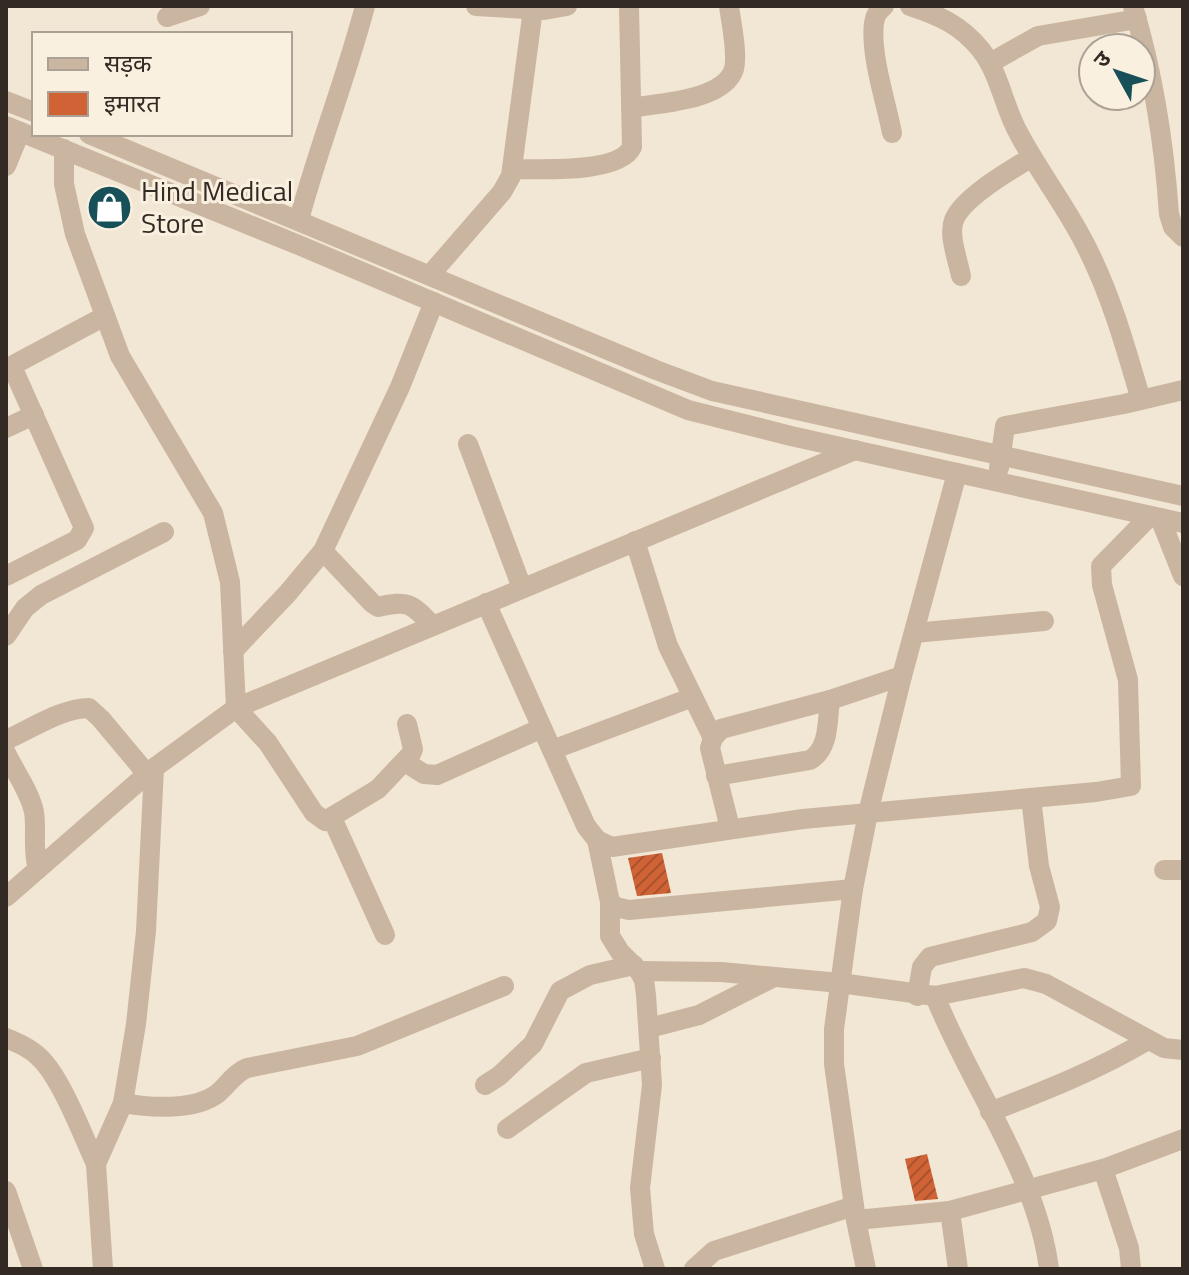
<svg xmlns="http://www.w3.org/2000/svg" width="1189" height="1275" viewBox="0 0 1189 1275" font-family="'Titillium Web','Noto Sans Devanagari',sans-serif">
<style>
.building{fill:url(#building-hatch)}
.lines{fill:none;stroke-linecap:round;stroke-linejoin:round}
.minor{stroke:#cab6a0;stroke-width:20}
.labels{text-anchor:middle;stroke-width:6;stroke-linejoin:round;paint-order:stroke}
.poi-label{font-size:28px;fill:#342a24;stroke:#faf0e0;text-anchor:start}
</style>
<defs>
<pattern id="building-hatch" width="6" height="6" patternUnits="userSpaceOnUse" patternTransform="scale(2)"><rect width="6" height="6" fill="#cf6335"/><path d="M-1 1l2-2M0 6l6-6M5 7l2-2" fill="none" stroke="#a9522d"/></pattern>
</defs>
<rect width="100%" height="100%" fill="#f2e6d4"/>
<g class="building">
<path d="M662,853L671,893L637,896L628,858Z"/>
<path d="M927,1154L938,1199L915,1201L905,1159Z"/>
</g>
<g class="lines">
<g class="minor">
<path d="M476,6L544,10L567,6"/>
<path d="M884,6C878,11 875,15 874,23C870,55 886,101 892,133"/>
<path d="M910,6C940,16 961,25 981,50C1000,74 1004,108 1019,134C1040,174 1069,210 1088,250C1112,298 1126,349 1141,400"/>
<path d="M1133,6C1154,76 1164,141 1169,214L1173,227L1183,237"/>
<path d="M167,17L200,6"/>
<path d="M990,63L1038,36L1137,19"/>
<path d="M6,101L34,112"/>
<path d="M631,108C658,103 724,101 734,69C738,54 731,22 729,6"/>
<path d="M6,126L301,246L688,410L791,436L1183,523"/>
<path d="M89,134L656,370L712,391L1183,496"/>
<path d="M64,149V184L75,234L120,356L213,513L230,582L236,708L268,743L314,813L325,821L378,789L411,754L413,749L407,724"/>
<path d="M6,166L20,132"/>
<path d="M512,169C540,169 619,174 632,147L629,6"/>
<path d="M299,220C318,148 346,79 365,6"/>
<path d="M430,275L502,192L511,176L533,9"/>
<path d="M961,276C958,260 948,235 954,220C963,197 1011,170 1032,157"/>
<path d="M6,428L34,415"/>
<path d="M468,444L522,588"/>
<path d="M999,468L1005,426L1124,404L1183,390"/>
<path d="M1160,518L1183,576"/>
<path d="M635,541L668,646L713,738"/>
<path d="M323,551L372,603L378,607C409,600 411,603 433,626"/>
<path d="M6,576L77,540L84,528L14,371L15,364L105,316"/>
<path d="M486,603L586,826L597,840L612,847L803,819L1096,792L1131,786L1128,680L1102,585L1101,566L1150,516"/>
<path d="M914,633L1044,621"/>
<path d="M6,636L25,608L41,595L164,532"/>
<path d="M233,651L287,594L323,551L400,387L434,302"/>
<path d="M6,740C31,729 62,708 89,708L101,719L147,774"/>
<path d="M552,750L693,697"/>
<path d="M6,753C15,772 30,792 34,812C37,831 32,850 38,869"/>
<path d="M405,762L424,774L437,775L542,728"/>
<path d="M716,776L810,760C830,748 827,721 830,700"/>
<path d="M332,818L385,935"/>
<path d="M730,828L710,748L713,738L721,729L830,700L902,676"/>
<path d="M597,840L610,902L616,907L629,910L853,889"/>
<path d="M1164,870H1183"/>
<path d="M6,897L154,768L236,708L855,450"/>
<path d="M610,902V936L620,952L639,971L644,980L646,995L652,1085L640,1188L644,1234L655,1269"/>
<path d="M639,971L721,972L840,983L935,996L1024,978L1046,984L1164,1048L1183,1050"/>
<path d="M917,996L922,967L930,957L1032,932L1047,921L1050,907L1039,866L1031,798"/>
<path d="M935,996C970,1085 1037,1173 1049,1269"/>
<path d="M649,1028L699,1015L774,977"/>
<path d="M6,1038C18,1043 30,1048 39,1057C61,1077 83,1136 96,1164"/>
<path d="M485,1085L499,1076L533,1044L560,991L590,975L634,965"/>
<path d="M123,1103C150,1108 195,1111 218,1093C229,1084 233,1074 247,1068L357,1046L504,986"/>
<path d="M990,1112C1044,1091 1098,1070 1148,1040"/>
<path d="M507,1129L586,1073L651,1058"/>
<path d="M1103,1169L1129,1248L1131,1269"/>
<path d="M6,1191L33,1269"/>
<path d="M950,1211L958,1269"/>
<path d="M856,1220L950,1211L1103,1169L1183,1139"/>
<path d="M103,1269L96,1164L123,1103L136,1024L146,931L154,768"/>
<path d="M694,1269L714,1251L854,1206"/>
<path d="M866,1269L856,1220L834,1064V1029L853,889L868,813L902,676L957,473"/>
</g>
</g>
<defs>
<symbol id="shop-disc" viewBox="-11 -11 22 22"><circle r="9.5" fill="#175058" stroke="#faf0e0"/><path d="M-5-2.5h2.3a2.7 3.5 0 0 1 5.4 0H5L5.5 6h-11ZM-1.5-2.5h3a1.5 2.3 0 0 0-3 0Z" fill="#fff"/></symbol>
</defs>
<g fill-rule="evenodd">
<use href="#shop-disc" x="84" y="182" width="51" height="51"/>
</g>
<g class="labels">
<g class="poi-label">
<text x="141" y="201">Hind Medical<tspan x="141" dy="32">Store</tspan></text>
</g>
</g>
<rect width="1189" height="1275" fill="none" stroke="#342a24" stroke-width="16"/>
<rect x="32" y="32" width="260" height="104" fill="#faf0e0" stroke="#aba195" stroke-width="2"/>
<rect x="48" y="58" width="40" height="12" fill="#cab6a0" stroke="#aba195" stroke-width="2"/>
<text x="104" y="72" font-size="24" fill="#342a24">सड़क</text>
<rect x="48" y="92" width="40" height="24" fill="#cf6335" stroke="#aba195" stroke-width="2"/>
<text x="104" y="112" font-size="24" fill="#342a24">इमारत</text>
<g transform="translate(1117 72) rotate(310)"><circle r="38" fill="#faf0e0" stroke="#aba195" stroke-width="2"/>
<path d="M0-6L14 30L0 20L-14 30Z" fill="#175058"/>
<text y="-12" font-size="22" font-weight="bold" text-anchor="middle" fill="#342a24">उ</text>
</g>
</svg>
